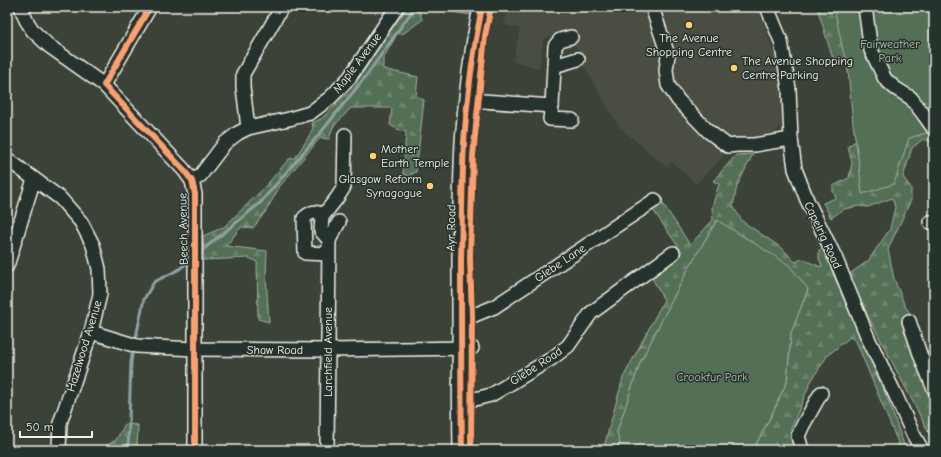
<svg xmlns="http://www.w3.org/2000/svg" width="941" height="457" viewBox="0 0 941 457" font-family="'Comic Neue',sans-serif">
<style>
.built{fill:#4a4e42}
.grass{fill:url(#grass-tufts);stroke:#a4b09f}
.forest{fill:url(#forest-firs);stroke:#a4b09f}
.park{fill:#536f56;stroke:#a4b09f}
.lines{fill:none;stroke-linecap:round;stroke-linejoin:round}
.stream{stroke:#90a1a2;stroke-width:3}
.minor-casing{stroke:#f4f1e8;stroke-width:16}
.major-casing{stroke:#f4f1e8;stroke-width:20}
.minor{stroke:#26332d;stroke-width:13}
.major{stroke:#26332d;stroke-width:17}
.cycleway-casing{stroke:#26332d;stroke-width:8}
.cycleway{stroke:#fca06f;stroke-width:6}
.poi-dot{fill:#ffd166;stroke:#26332d;stroke-width:1.5}
.labels{text-anchor:middle;stroke-width:3;stroke-linejoin:round;paint-order:stroke}
.poi-label{font-size:12px;fill:#f4f1e8;stroke:#26332d;text-anchor:start}
.park-label{font-size:12px;fill:#b4bdae;stroke:#26332d}
.street-label{font-size:12px;fill:#f4f1e8;stroke:#26332d}
</style>
<defs>
<pattern id="grass-tufts" width="24" height="20" patternUnits="userSpaceOnUse"><rect width="24" height="20" fill="#536f56"/><path d="M3 7l-1-3M5 7V3M7 7l1-3M15 17l-1-3M17 17v-4M19 17l1-3" fill="none" stroke="#6c846e"/></pattern>
<pattern id="forest-firs" width="22" height="20" patternUnits="userSpaceOnUse"><rect width="22" height="20" fill="#536f56"/><path d="M5 1l3.5 6h-7zM16 11l3.5 6h-7z" fill="#6c846e"/></pattern>
</defs>
<rect width="100%" height="100%" fill="#3b4339"/>
<filter id="ink" filterUnits="userSpaceOnUse"><feTurbulence type="fractalNoise" baseFrequency=".025" numOctaves="2"/><feDisplacementMap in="SourceGraphic" scale="8" xChannelSelector="R" yChannelSelector="G"/><feConvolveMatrix kernelMatrix="1 2 1 2 8 2 1 2 1" color-interpolation-filters="sRGB"/></filter>
<g filter="url(#ink)">
<path class="built" d="M508,7H758L778,65L786,113L782,126L773,133L763,136L728,141L726,153L696,184L672,162L667,167L619,127L584,66L569,29L543,39L539,68L513,61L520,29L504,24Z"/>
<path class="grass" d="M420,7H473L471,15Z"/>
<g class="forest">
<path d="M408,7H418L422,20L404,33L397,34L383,59V69L418,77L416,96L424,100L416,172L408,176L403,174L406,132L397,129L390,125L392,108H351L333,127L329,139L320,138L280,186L266,211L253,228L241,227L226,246L267,251L266,277L269,322L258,319L257,262L249,258L204,260L203,236L224,227L262,190L289,159L295,158L308,138L313,128L312,123L321,119L338,103L359,78L390,31Z"/>
<path d="M817,7H849L934,109V143L923,139L912,148L903,177L911,188V200L888,249L894,279L905,306L911,315L906,330L934,403V443C906,387 875,332 848,275L868,261L890,229L895,207L892,198L868,207L859,206L844,209L831,218L823,203L836,198L833,191V186L849,178L852,163L848,146L856,141L847,60L836,61L832,56Z"/>
<path d="M753,154L737,186L733,206L742,221L783,249L795,262L802,259L821,267L822,266L819,259V250L823,249L841,293L888,400L906,450H901L856,341L850,337L827,356L810,383L791,429L793,450H753L771,416L787,381L791,333L808,289L717,220L688,269L640,363L617,432L620,443L617,450H603L623,378L664,300L651,276L682,252L651,207L662,202L690,245L713,220L712,207L719,184L713,181L736,155Z"/>
<path d="M125,424L138,425L137,450H114L113,449L109,450H77V448L104,447L116,440Z"/>
</g>
<g class="park">
<path d="M834,7H934V131L909,138L894,184L862,194L859,164L853,124L847,59L843,51Z"/>
<path d="M717,220L789,265L808,289L791,333L787,381L771,416L753,450H617L620,443L617,432L640,363L688,269Z"/>
</g>
<g class="lines">
<g class="stream">
<path d="M200,252L260,203L322,131L366,76L415,7"/>
<path d="M135,342L144,299L154,282L178,270L191,260"/>
<path d="M128,450L131,362L133,349"/>
</g>
<defs>
<g id="minor">
<path d="M21,7L26,20L33,31L49,46L104,85"/>
<path d="M150,7L104,85L184,170L192,181L195,194V450"/>
<path d="M652,7L668,55L666,70L668,85L678,100L708,131L728,146L737,145H754L791,139"/>
<path d="M767,7L781,41L789,89L791,139L795,169L807,200L835,257L868,338L896,396L913,434L922,450"/>
<path d="M865,7L871,50L885,79L895,88L911,98L924,115L934,129"/>
<path d="M554,66L578,59"/>
<path d="M468,100L552,106L550,119L572,120"/>
<path d="M552,106L555,46L560,40L571,37"/>
<path d="M248,128L243,87V74L282,7"/>
<path d="M7,159L60,198L81,222L93,245L99,269L100,294L91,332L60,423L59,450"/>
<path d="M192,181L200,176L225,143L238,133L248,128L289,119L310,113L330,98L350,77L397,7"/>
<path d="M323,215C314,211 312,211 304,218L305,253L328,254"/>
<path d="M930,222L934,223"/>
<path d="M329,240L339,222"/>
<path d="M7,266L34,179"/>
<path d="M461,316H472L494,307L655,200"/>
<path d="M909,321L921,357L934,389"/>
<path d="M91,332L137,346L194,349L327,350L472,348"/>
<path d="M461,400H471L491,395L551,359L568,346L591,313L673,253"/>
<path d="M327,450L329,240L321,231L322,217L337,198L344,187L345,135"/>
<path d="M802,450L798,436L803,425L821,393"/>
</g>
<path id="major" d="M462,450C461,387 461,323 461,260C462,220 462,181 464,142C467,97 473,51 482,7"/>
</defs>
<use href="#minor" class="minor-casing"/>
<use href="#major" class="major-casing"/>
<use href="#minor" class="minor"/>
<use href="#major" class="major"/>
<defs>
<g id="cycleway">
<path d="M150,7L104,85L184,170L192,181L195,194V450"/>
<path d="M462,450C461,387 461,323 461,260C462,220 462,181 464,142C467,97 473,51 482,7"/>
<path d="M471,450L472,316L470,258L473,156L485,36L491,7"/>
</g>
</defs>
<use href="#cycleway" class="cycleway-casing"/>
<use href="#cycleway" class="cycleway"/>
</g>
</g>
<g class="poi-dot">
<circle cx="689" cy="25" r="4"/>
<circle cx="734" cy="68" r="4"/>
<circle cx="373" cy="156" r="4"/>
<circle cx="430" cy="186" r="4"/>
</g>
<g class="labels">
<g class="poi-label">
<text x="689" y="42" text-anchor="middle">The Avenue<tspan x="689" dy="14">Shopping Centre</tspan></text>
<text x="742" y="65">The Avenue Shopping<tspan x="742" dy="14">Centre Parking</tspan></text>
<text x="381" y="153">Mother<tspan x="381" dy="14">Earth Temple</tspan></text>
<text x="422" y="183" text-anchor="end">Glasgow Reform<tspan x="422" dy="14">Synagogue</tspan></text>
</g>
<g class="park-label">
<text x="890" y="48">Fairweather<tspan x="890" dy="14">Park</tspan></text>
<text x="712" y="381">Crookfur Park</text>
</g>
<g class="street-label">
<text transform="translate(357 63) rotate(-53)" y="4">Maple Avenue</text>
<text transform="translate(451 228) rotate(-89)" y="4">Ayr Road</text>
<text transform="translate(183 229) rotate(-91)" y="4">Beech Avenue</text>
<text transform="translate(823 235) rotate(65)" y="4">Capelrig Road</text>
<text transform="translate(560 263) rotate(-34)" y="4">Glebe Lane</text>
<text transform="translate(84 346) rotate(-73)" y="4">Hazelwood Avenue</text>
<text x="275" y="354">Shaw Road</text>
<text transform="translate(328 352) rotate(-90)" y="4">Larchfield Avenue</text>
<text transform="translate(536 366) rotate(-33)" y="4">Glebe Road</text>
</g>
</g>
<rect width="941" height="457" fill="none" stroke="#26332d" stroke-width="24"/>
<rect x="12" y="12" width="917" height="433" fill="none" stroke="#f4f1e8" stroke-width="1.5" filter="url(#ink)"/>
<path d="M20 431v6h72v-6" fill="none" stroke="#f4f1e8" stroke-width="2"/>
<text x="26" y="431" font-size="12" fill="#f4f1e8" stroke="#26332d" stroke-width="3" paint-order="stroke">50 m</text>
</svg>
